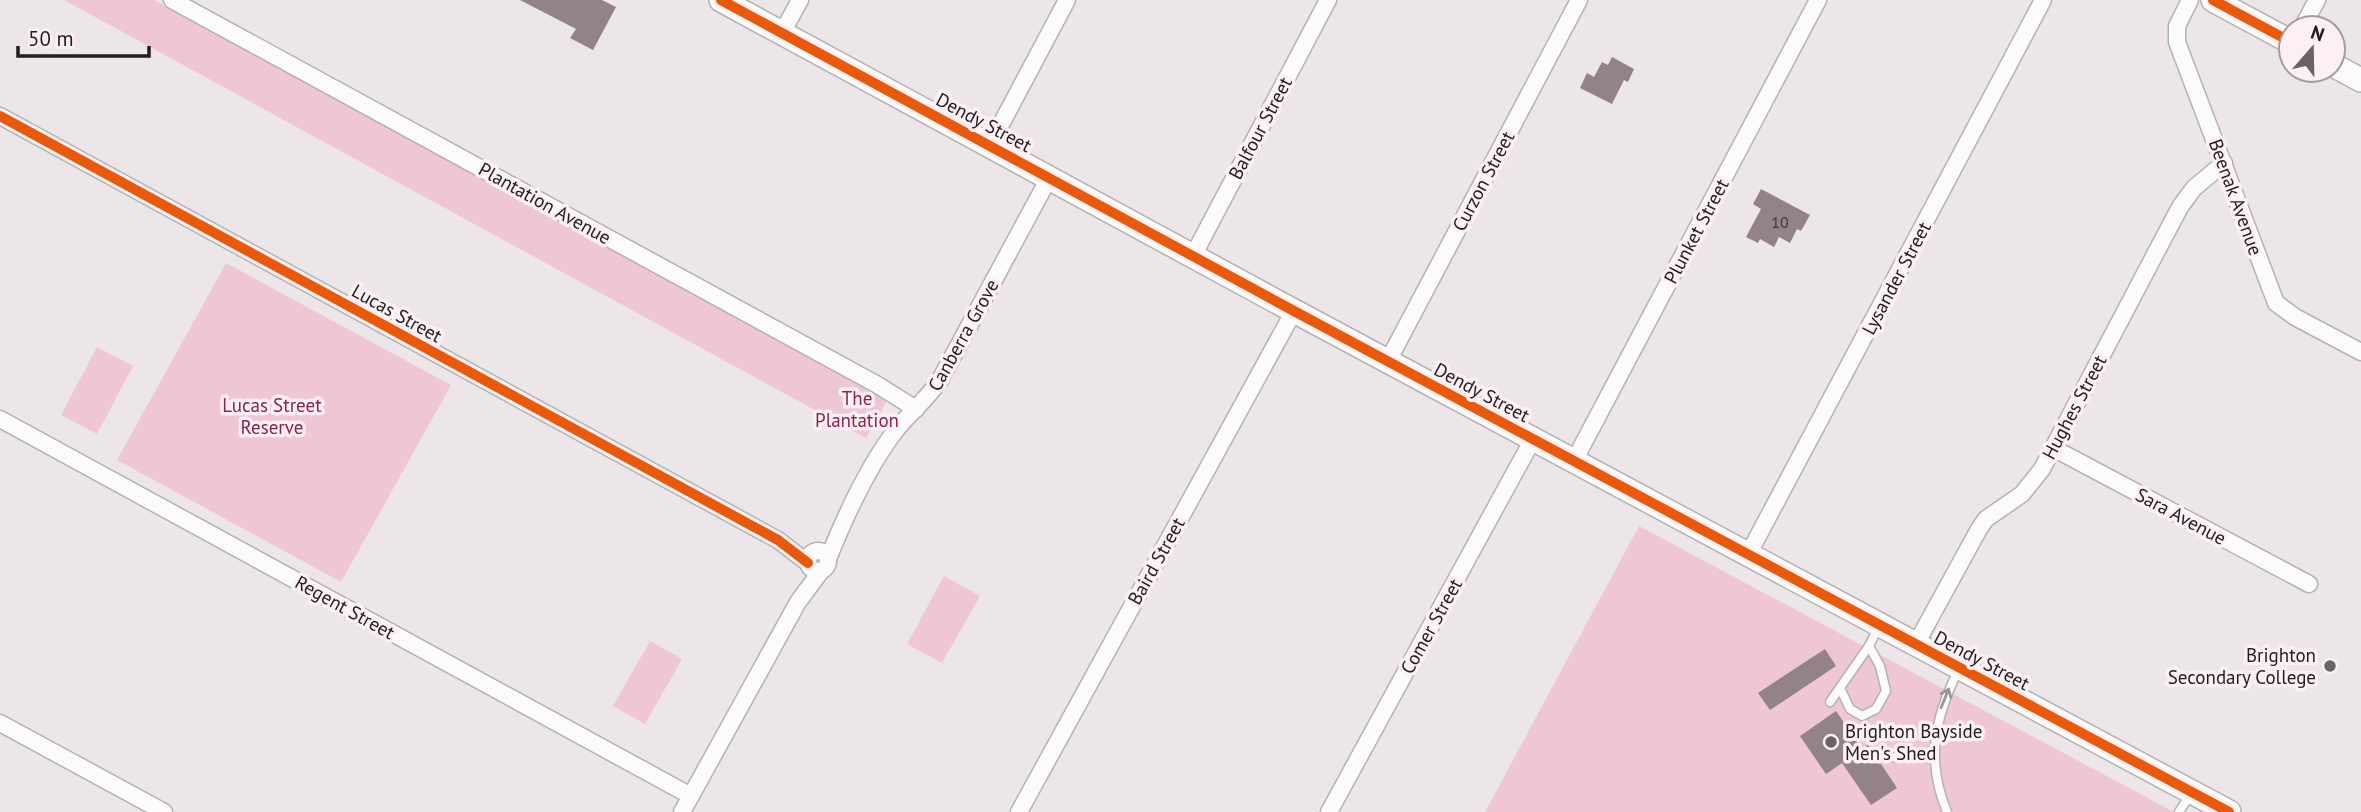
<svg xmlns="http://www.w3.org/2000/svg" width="2361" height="812" viewBox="0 0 2361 812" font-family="'PT Sans',sans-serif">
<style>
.green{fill:#efc6d3}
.building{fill:#938289}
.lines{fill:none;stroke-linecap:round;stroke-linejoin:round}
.lane-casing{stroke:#b5b1b2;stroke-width:11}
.street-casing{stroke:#b5b1b2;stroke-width:19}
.secondary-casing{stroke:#b5b1b2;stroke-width:26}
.lane{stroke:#fcfbfc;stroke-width:8}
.street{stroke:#fcfbfc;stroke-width:16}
.secondary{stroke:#fcfbfc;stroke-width:23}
.cycleway-casing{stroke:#fdf0f4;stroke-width:15}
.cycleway{stroke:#e8590c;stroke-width:10}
.oneway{stroke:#999798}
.poi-dot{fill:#686365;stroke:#fdf0f4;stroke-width:2.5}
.labels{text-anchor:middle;stroke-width:7;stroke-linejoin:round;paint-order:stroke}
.number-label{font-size:16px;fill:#3e3639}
.street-label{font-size:19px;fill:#211d1e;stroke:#fdf0f4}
.park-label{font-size:19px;fill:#86234f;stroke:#fdf0f4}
.poi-label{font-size:19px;fill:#211d1e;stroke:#fdf0f4;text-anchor:end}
</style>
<rect width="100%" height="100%" fill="#ede6e8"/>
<g class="green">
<path d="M64,0H154L883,398L886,402L866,438Z"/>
<path d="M226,263L451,385L341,582L117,460Z"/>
<path d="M97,347L133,366L97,434L61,415Z"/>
<path d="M1639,526L2174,812H1485Z"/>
<path d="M944,576L980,596L942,663L907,644Z"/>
<path d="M650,641L682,659L645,724L613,706Z"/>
</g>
<g class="building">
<path d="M520,0H602L616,7L593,50L570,38L576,29Z"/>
<path d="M1612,57L1634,69L1628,82L1624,80L1612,104L1580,88L1587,73L1594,77L1602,62L1608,65Z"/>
<path d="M1761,189L1810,215L1801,231L1797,229L1790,243L1779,237L1774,247L1760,239L1758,243L1746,237L1761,209L1753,204Z"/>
<path d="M1825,649L1836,666L1770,710L1758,693Z"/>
<path d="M1836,711L1862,749L1868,745L1872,752L1870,756L1871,761L1881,764L1897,788L1871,805L1842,763L1826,774L1800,736Z"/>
</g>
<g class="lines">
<defs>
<g id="lane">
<path d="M1840,688L1850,709L1862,716L1876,709L1886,691L1880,666L1869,646"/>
<path d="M1830,702L1869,646L1878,628"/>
<path d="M1876,757L1934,758"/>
<path d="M1947,812C1926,761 1934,719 1958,671"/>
<path d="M2179,812L2190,795"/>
</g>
<g id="street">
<path d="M172,0L876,384L916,409"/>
<path d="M2190,0L2177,26V42L2276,303L2295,317L2361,352"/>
<path d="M2302,28L2317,0"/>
<path d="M782,33L800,0"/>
<path d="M0,116L778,540L808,563"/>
<path d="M990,145L1067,0"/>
<path d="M1193,256L1328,0"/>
<path d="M1388,361L1579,0"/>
<path d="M0,419L691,796"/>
<path d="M2053,448L2309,584"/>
<path d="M1574,461L1818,0"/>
<circle cx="818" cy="561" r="10"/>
<path d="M1748,555L2043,0"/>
<path d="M828,559C844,519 869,465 896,430C910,412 929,398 941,378L1049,178"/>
<path d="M1916,644L1979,529L1986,519L2022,494L2042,469L2180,207L2194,188L2224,163"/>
<path d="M0,723L164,812"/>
<path d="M682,812L798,602L821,571"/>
<path d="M1019,812L1294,311"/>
<path d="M1329,812L1533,439"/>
</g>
<g id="secondary">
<path d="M721,0L1294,311L2229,812"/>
<path d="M2213,0L2291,42"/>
<path d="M2333,65L2361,80"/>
</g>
</defs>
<use href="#lane" class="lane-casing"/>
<use href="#street" class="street-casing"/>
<use href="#secondary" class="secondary-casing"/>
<use href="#lane" class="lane"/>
<use href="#street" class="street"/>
<use href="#secondary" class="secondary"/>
<defs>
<g id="cycleway">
<path d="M721,0L1294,311L2229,812"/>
<path d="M2213,0L2291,42"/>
<path d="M0,116L778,540L808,563"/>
</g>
</defs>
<use href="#cycleway" class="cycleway-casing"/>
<use href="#cycleway" class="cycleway"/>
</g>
<defs><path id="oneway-shaft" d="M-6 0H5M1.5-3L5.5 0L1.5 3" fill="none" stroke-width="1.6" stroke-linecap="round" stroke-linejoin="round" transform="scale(1.75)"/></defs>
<use class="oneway" href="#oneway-shaft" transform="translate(1945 698) rotate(-68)"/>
<g class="poi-dot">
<circle cx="2330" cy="666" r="7"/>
<circle cx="1831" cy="742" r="7"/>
</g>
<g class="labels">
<g class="number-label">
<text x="1780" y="228">10</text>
</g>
<g class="street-label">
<text transform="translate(984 122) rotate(28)" y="7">Dendy Street</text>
<text transform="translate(1260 128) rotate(-62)" y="7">Balfour Street</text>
<text transform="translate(1483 181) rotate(-62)" y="7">Curzon Street</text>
<text transform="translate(2236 197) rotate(70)" y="7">Beenak Avenue</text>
<text transform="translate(545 203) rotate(29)" y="7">Plantation Avenue</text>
<text transform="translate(1696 231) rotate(-62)" y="7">Plunket Street</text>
<text transform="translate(1896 278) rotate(-62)" y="7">Lysander Street</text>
<text transform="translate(397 313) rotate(29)" y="7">Lucas Street</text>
<text transform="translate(963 335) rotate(-61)" y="7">Canberra Grove</text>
<text transform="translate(1482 392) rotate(28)" y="7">Dendy Street</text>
<text transform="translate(2074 407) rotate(-62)" y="7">Hughes Street</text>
<text transform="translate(2181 516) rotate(28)" y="7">Sara Avenue</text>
<text transform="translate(1156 561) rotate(-61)" y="7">Baird Street</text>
<text transform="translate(345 607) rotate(29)" y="7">Regent Street</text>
<text transform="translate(1431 626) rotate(-61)" y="7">Comer Street</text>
<text transform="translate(1982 660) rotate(28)" y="7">Dendy Street</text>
</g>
<g class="park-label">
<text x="857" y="405">The<tspan x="857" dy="22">Plantation</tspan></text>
<text x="272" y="412">Lucas Street<tspan x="272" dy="22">Reserve</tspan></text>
</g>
<g class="poi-label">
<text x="2316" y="662">Brighton<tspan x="2316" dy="22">Secondary College</tspan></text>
<text x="1845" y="738" text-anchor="start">Brighton Bayside<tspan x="1845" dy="22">Men's Shed</tspan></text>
</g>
</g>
<g transform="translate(2312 49) rotate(20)"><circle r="33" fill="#fdf0f4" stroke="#a59c9e" stroke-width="2"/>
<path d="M0-5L12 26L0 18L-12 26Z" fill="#686365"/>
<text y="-10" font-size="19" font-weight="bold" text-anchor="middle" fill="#211d1e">N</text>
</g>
<path d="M18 46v10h131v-10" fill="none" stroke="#211d1e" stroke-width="3.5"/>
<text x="28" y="46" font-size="21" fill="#211d1e" stroke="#fdf0f4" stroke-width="5" paint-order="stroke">50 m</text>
</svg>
